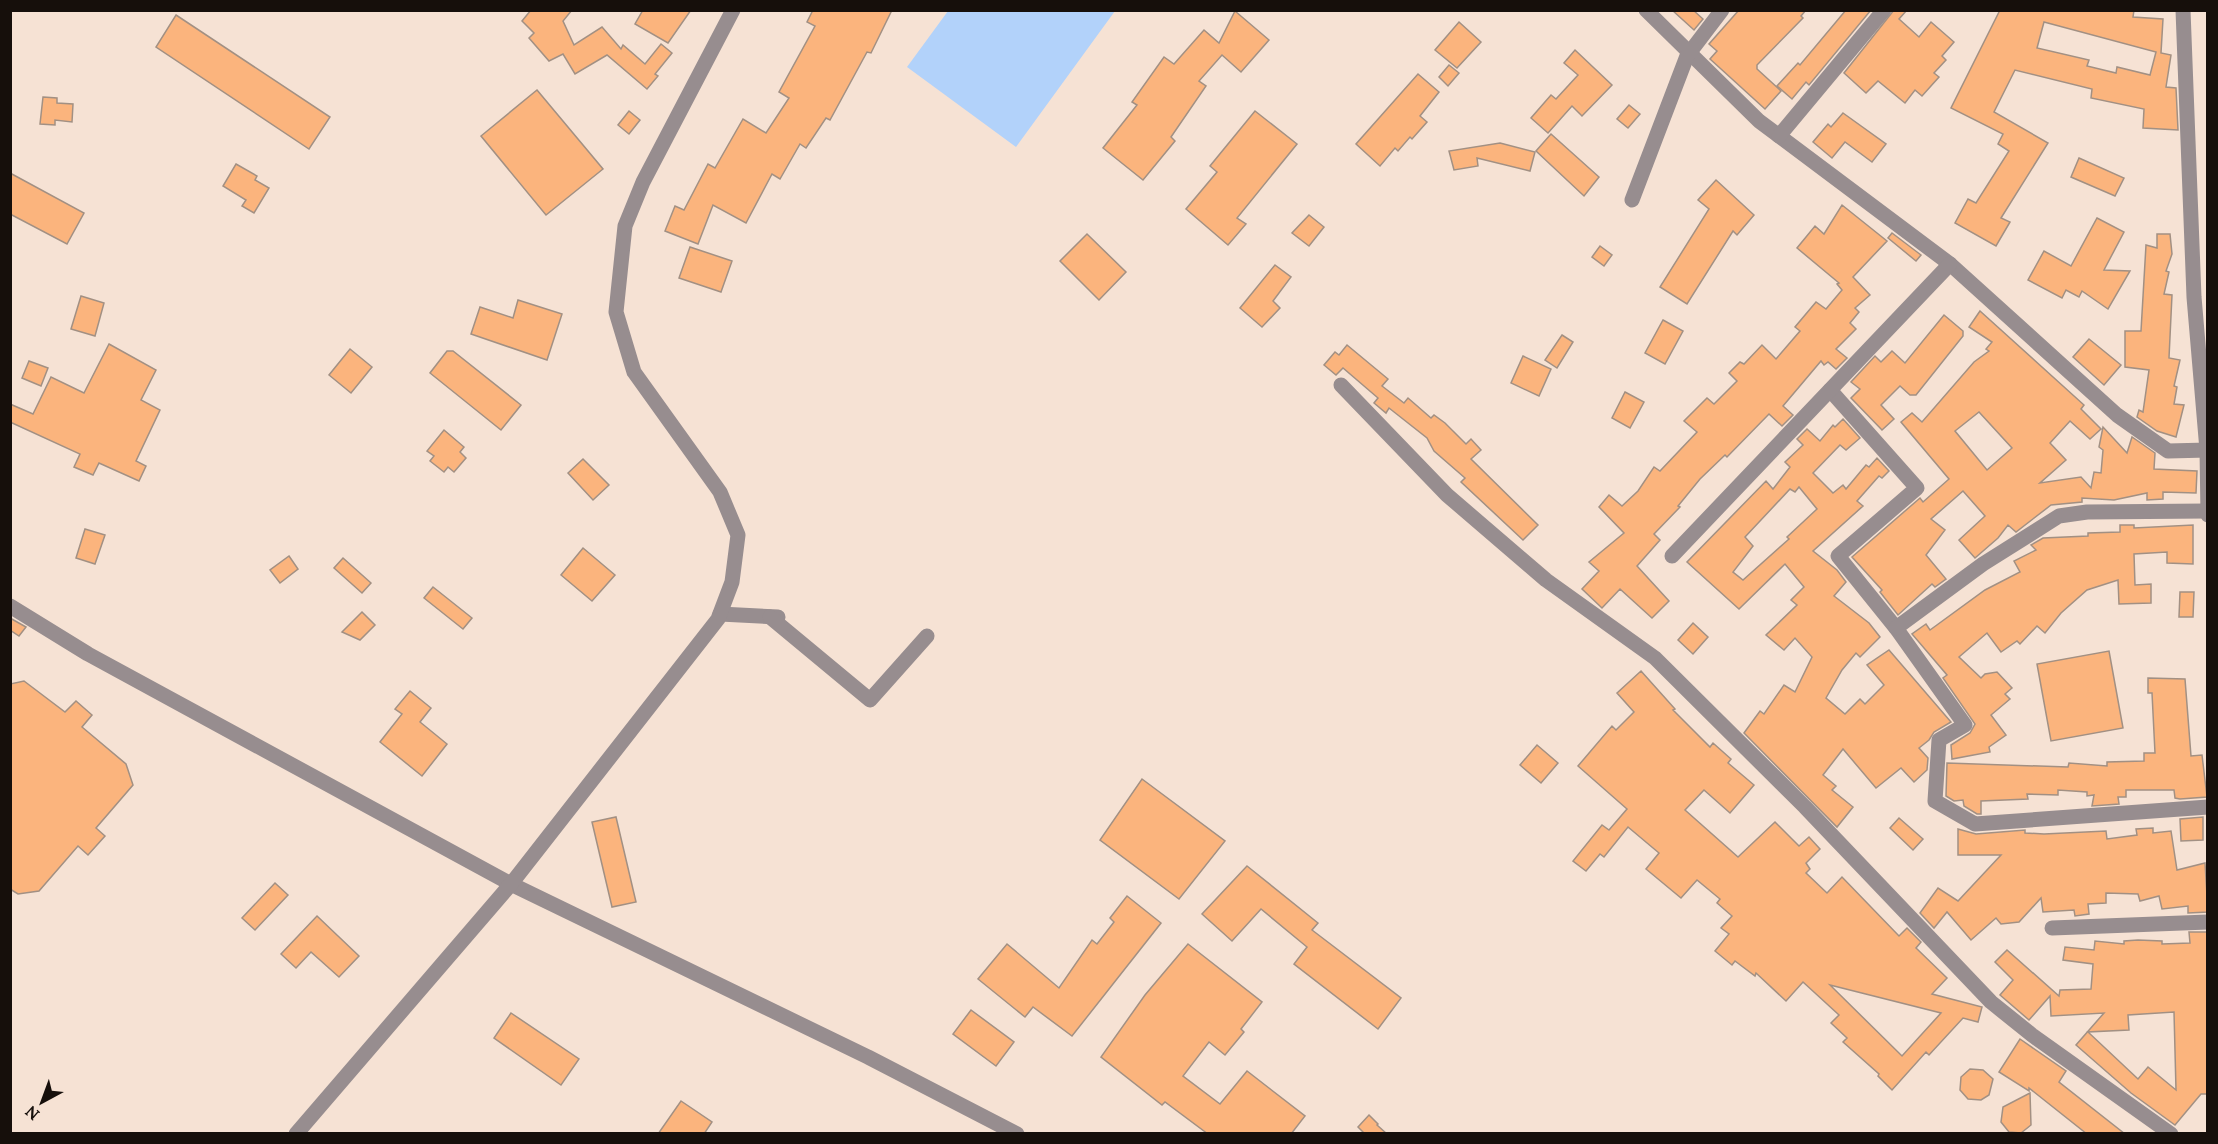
<svg xmlns="http://www.w3.org/2000/svg" width="2218" height="1144" viewBox="0 0 2218 1144" font-family="Lora,serif">
<style>
.water{fill:#b2d2fa}
.building{fill:#fbb47d;stroke:#a29083;stroke-width:1.5;fill-rule:evenodd}
.lines{fill:none;stroke-linecap:round;stroke-linejoin:round}
.minor{stroke:#978d8f;stroke-width:15}
</style>
<rect width="100%" height="100%" fill="#f6e2d4"/>
<path class="water" d="M948,11V10L1115,11L1016,147L907,67Z"/>
<g class="building">
<path d="M531,10H572L563,21L574,45L602,27L621,49L623,45L645,64L661,44L672,53L655,74L658,76L647,89L607,55L575,74L563,54L549,61L529,38L534,33L522,21Z"/>
<path d="M643,10H691L668,43L635,24Z"/>
<path d="M813,10H892L871,53L867,52L830,120L826,118L806,148L800,144L780,179L772,174L746,223L713,205L698,244L665,231L675,206L684,210L708,164L715,168L743,119L766,133L789,98L779,92L815,26L807,22Z"/>
<path d="M1672,10H1693L1703,19L1694,30Z"/>
<path d="M1739,10H1806L1801,16L1803,18L1757,65V69L1781,91L1765,109L1710,59L1717,51L1709,44Z"/>
<path d="M1846,10H1871L1809,85L1806,82L1792,99L1777,86L1798,63L1800,65Z"/>
<path d="M1894,10H1907L1899,19L1919,37L1931,22L1954,42L1942,56L1946,60L1934,73L1939,77L1922,96L1915,90L1905,103L1878,81L1866,93L1844,73Z"/>
<path d="M2000,10H2134L2133,17L2163,19L2161,53L2171,55L2166,87L2176,88L2178,130L2143,128L2144,109L2091,98L2092,89L2015,70L1994,112L2048,143L2001,218L2010,222L1996,246L1955,223L1968,199L1976,203L2009,151L1998,144L2003,134L1951,108ZM2044,22L2156,52L2150,75L2117,67L2116,73L2087,66L2089,60L2037,48Z"/>
<path d="M1235,11L1269,40L1241,72L1222,55L1199,81L1206,86L1171,137L1175,141L1143,180L1103,148L1137,105L1132,102L1164,57L1174,64L1204,30L1219,43Z"/>
<path d="M176,15L330,117L309,149L156,47Z"/>
<path d="M1459,22L1481,42L1457,68L1435,50Z"/>
<path d="M1575,50L1612,85L1582,116L1572,106L1548,133L1531,118L1551,95L1556,99L1578,75L1564,63Z"/>
<path d="M1449,65L1459,73L1448,86L1439,77Z"/>
<path d="M1418,74L1439,92L1420,116L1427,122L1412,139L1410,137L1398,151L1395,148L1380,166L1356,144Z"/>
<path d="M537,90L603,169L546,215L481,136Z"/>
<path d="M43,97L57,98V103L73,104L72,122L55,120V125L40,124Z"/>
<path d="M1629,105L1640,114L1628,128L1617,119Z"/>
<path d="M629,111L640,120L629,134L618,125Z"/>
<path d="M1255,111L1297,144L1237,218L1246,224L1228,245L1186,209L1217,172L1210,166Z"/>
<path d="M1843,113L1886,144L1872,162L1845,142L1832,158L1813,142L1828,124L1831,127Z"/>
<path d="M1551,134L1599,177L1584,196L1536,151Z"/>
<path d="M1500,143L1535,152L1530,171L1477,158L1478,166L1454,170L1449,151Z"/>
<path d="M2079,158L2124,178L2115,196L2071,177Z"/>
<path d="M236,164L257,176L255,180L269,188L254,213L242,206L246,200L223,186Z"/>
<path d="M10,173L84,213L67,244L10,214Z"/>
<path d="M1716,180L1754,215L1737,235L1733,231L1687,304L1660,287L1709,209L1698,200Z"/>
<path d="M1842,205L1887,241L1853,277L1870,295L1855,308L1859,312L1850,323L1856,329L1836,349L1847,358L1836,369L1828,362L1824,365L1821,361L1783,406L1793,415L1782,426L1769,414L1727,457L1725,455L1700,479L1678,506L1680,507L1654,534L1660,540L1637,566L1669,601L1652,618L1620,589L1602,608L1582,589L1599,571L1589,562L1624,533L1599,507L1609,495L1622,506L1638,491L1654,467L1660,471L1697,432L1684,421L1707,398L1714,404L1737,381L1729,373L1740,362L1744,364L1762,345L1776,359L1800,331L1795,327L1816,302L1826,309L1842,290L1837,284L1839,283L1797,248L1815,226L1824,234Z"/>
<path d="M1309,215L1324,227L1309,246L1292,233Z"/>
<path d="M2097,218L2124,232L2104,270L2130,271L2108,309L2082,291L2079,297L2066,290L2062,298L2028,280L2044,251L2071,266Z"/>
<path d="M1892,233L1921,255L1916,261L1888,238Z"/>
<path d="M1087,234L1126,272L1099,300L1060,261Z"/>
<path d="M2157,234H2170L2172,254L2166,271L2169,272L2164,294L2172,295L2169,358L2180,360L2174,386L2177,387L2174,404L2184,405L2176,437L2157,431L2137,417L2139,410L2143,412L2149,370L2125,367V331H2141L2146,245L2157,248Z"/>
<path d="M1600,246L1612,255L1604,266L1592,257Z"/>
<path d="M690,247L732,261L721,292L679,278Z"/>
<path d="M1275,265L1291,277L1273,301L1280,308L1262,327L1240,308Z"/>
<path d="M81,296L104,303L95,336L71,329Z"/>
<path d="M518,300L562,314L547,360L471,334L480,307L513,318Z"/>
<path d="M1980,311L2084,405L2081,409L2101,429L2090,439L2070,421L2050,443L2066,460L2040,483L2081,477L2091,488L2094,472L2101,473L2103,450L2099,447L2103,427L2127,453L2132,437L2155,453L2154,469L2197,471L2196,493L2163,492V499L2147,500V493L2114,500L2082,498V502L2051,505L2016,532L2008,525L1998,538L1975,558L1959,540L1985,516L1963,491L1931,519L1945,530L1926,555L1946,579L1935,587L1932,584L1898,615L1880,592L1882,590L1852,557L1920,498L1923,502L1949,479L1901,422L1912,413L1922,422L1974,362L1989,351L1986,349L1992,342L1969,327ZM1979,412L2012,448L1987,470L1955,431Z"/>
<path d="M1944,315L1963,331V336L1916,395H1910L1900,386L1881,405L1894,419L1882,430L1851,398L1860,389L1851,382L1875,356L1881,362L1892,351L1905,363Z"/>
<path d="M1663,320L1683,331L1665,364L1645,353Z"/>
<path d="M1562,335L1573,342L1557,368L1545,360Z"/>
<path d="M2089,339L2121,365L2104,385L2073,357Z"/>
<path d="M109,344L156,370L141,400L160,410L136,461L146,466L139,481L99,463L93,475L74,467L80,454L10,422V404L33,414L51,377L84,393Z"/>
<path d="M1347,345L1388,379L1382,386L1404,403L1408,398L1431,418L1434,415L1445,423L1466,444L1471,439L1481,450L1471,459L1538,525L1523,540L1461,482L1465,478L1434,451L1427,438L1389,408L1386,413L1374,403L1378,398L1343,368L1336,375L1324,365L1335,352L1339,355Z"/>
<path d="M350,349L372,367L351,393L329,375Z"/>
<path d="M447,351H453L521,405L501,430L430,373Z"/>
<path d="M1523,356L1551,369L1539,396L1511,383Z"/>
<path d="M29,361L48,368L41,386L22,378Z"/>
<path d="M1625,392L1644,402L1630,428L1612,418Z"/>
<path d="M1843,419L1860,438L1846,450L1840,445L1813,473L1833,493L1843,485L1846,489L1866,465L1869,467L1877,458L1889,471L1882,478L1879,476L1857,501L1863,506L1813,551L1837,570L1846,582L1834,596L1869,623L1880,637L1860,657L1856,653L1842,670L1826,698L1845,714L1860,699L1865,704L1884,685L1867,665L1889,650L1951,722L1934,732L1929,740L1919,748L1928,758L1927,770L1914,782L1901,768L1876,788L1843,749L1823,775L1836,786L1832,790L1853,807L1837,827L1744,733L1760,711L1764,714L1784,685L1795,692L1812,657L1795,638L1784,650L1766,635L1797,605L1791,600L1804,587L1785,564L1739,609L1687,562L1766,481L1773,489L1790,467L1785,462L1803,445L1797,439L1807,429L1820,441L1833,425L1835,427ZM1799,487L1817,509L1787,537L1789,539L1743,580L1733,572L1753,546L1745,537L1790,489L1795,492Z"/>
<path d="M444,430L464,447L460,452L466,458L454,472L448,467L444,472L430,461L434,456L427,451Z"/>
<path d="M583,459L609,485L593,500L568,473Z"/>
<path d="M2120,525H2134V528L2193,525V564L2167,563V552L2134,554L2135,585L2151,584V603L2119,604L2118,580L2087,590L2061,613L2045,633L2037,626L2020,644L2017,641L2001,652L1987,633L1959,657L1981,678L1985,674L1997,672L2012,688L2005,694L2010,699L1991,715L2006,735L1989,747L1990,752L1952,759L1951,745L1970,733L1975,724L1943,678L1947,675L1912,634L1926,624L1930,630L1985,590L2020,572L2014,561L2036,550L2031,545L2043,538L2088,536V533L2120,532Z"/>
<path d="M85,529L105,535L95,564L76,558Z"/>
<path d="M583,548L615,575L592,601L561,575Z"/>
<path d="M289,556L298,569L280,583L270,570Z"/>
<path d="M343,558L371,583L362,593L334,568Z"/>
<path d="M433,587L472,618L463,629L424,598Z"/>
<path d="M2180,592H2194L2193,617H2179Z"/>
<path d="M362,612L375,625L360,640L342,632Z"/>
<path d="M10,618L26,627L19,636L10,630Z"/>
<path d="M1693,623L1708,637L1693,654L1678,640Z"/>
<path d="M2109,651L2123,728L2051,741L2037,664Z"/>
<path d="M1641,671L1675,709L1673,710L1710,747L1713,743L1731,759L1728,763L1754,785L1730,813L1704,790L1685,810L1738,857L1775,822L1799,846L1809,837L1820,849L1806,863L1810,869L1806,873L1827,893L1842,877L1899,936L1907,928L1921,942L1916,948L1947,978L1932,994L1982,1007L1978,1022L1963,1018L1929,1055L1926,1052L1892,1090L1878,1076L1879,1074L1843,1042L1847,1038L1831,1023L1839,1015L1803,982L1786,1001L1756,973L1755,976L1735,961L1732,965L1715,951L1729,934L1721,928L1732,916L1717,903L1720,899L1697,880L1681,898L1646,869L1659,853L1628,827L1604,857L1600,854L1586,871L1573,861L1602,825L1609,830L1627,809L1578,766L1612,726L1616,730L1634,712L1617,693ZM1830,985L1941,1013L1902,1056Z"/>
<path d="M2148,678L2185,679L2191,756L2202,755L2207,797L2180,799L2175,798L2174,790H2126V797H2118L2119,804L2092,806L2094,795L2087,796V792L2058,790V795L2027,794L2028,799L1981,801V814H1977L1964,806L1963,800L1954,801L1946,796L1947,763L2068,767L2069,763L2107,766V762L2144,761V753H2155L2152,693H2148Z"/>
<path d="M24,681L65,712L76,701L92,715L82,727L126,764L133,785L96,828L105,836L88,855L78,846L39,891L18,894L10,889V684Z"/>
<path d="M410,691L431,708L420,722L447,744L422,776L380,742L402,714L395,709Z"/>
<path d="M1537,745L1558,763L1541,783L1520,765Z"/>
<path d="M1142,779L1225,841L1179,899L1100,840Z"/>
<path d="M616,817L636,902L612,907L592,822Z"/>
<path d="M2203,817V840L2181,841L2180,819Z"/>
<path d="M1899,818L1923,839L1913,850L1890,828Z"/>
<path d="M2153,828V833L2171,831L2177,870L2205,863L2208,912L2188,913V906L2162,909L2159,896L2140,901L2138,894L2106,893V903L2088,904L2089,914L2075,916L2074,910L2043,912L2041,898L2019,922L2001,924L1996,918L1971,940L1947,912L1934,928L1920,913L1938,888L1958,901L2001,855H1958V829L1976,834L2025,830V833L2044,834L2106,831L2107,839L2137,835L2136,829Z"/>
<path d="M1247,866L1318,923L1312,930L1401,998L1378,1029L1294,964L1307,947L1261,909L1232,941L1202,914Z"/>
<path d="M275,883L288,895L255,930L242,918Z"/>
<path d="M1127,896L1161,923L1072,1036L1033,1007L1025,1017L978,979L1007,944L1059,988L1092,940L1097,944L1114,922L1110,918Z"/>
<path d="M317,916L359,956L339,977L311,952L296,968L281,954Z"/>
<path d="M2189,932H2208V1094H2201L2175,1125L2131,1093L2076,1045L2104,1013L2051,1016L2050,996L2029,1020L2000,995L2013,980L1995,962L2007,950L2059,996L2060,990L2091,989L2093,964L2063,960L2065,947L2094,950L2095,941L2124,944V941L2138,940L2162,941V944L2190,943ZM2174,1012L2176,1090L2148,1067L2138,1079L2088,1032L2129,1030L2128,1015Z"/>
<path d="M1188,944L1262,1002L1241,1029L1244,1032L1225,1055L1209,1042L1183,1076L1220,1104L1247,1071L1305,1116L1291,1134H1208L1165,1102L1162,1105L1101,1057L1145,995Z"/>
<path d="M971,1010L1014,1042L996,1066L953,1034Z"/>
<path d="M511,1013L579,1059L561,1085L494,1038Z"/>
<path d="M2020,1039L2066,1071L2059,1082L2125,1134H2087L2029,1088V1091L1999,1072Z"/>
<path d="M1970,1069L1983,1070L1993,1079L1989,1095L1981,1100L1968,1099L1960,1090L1961,1077Z"/>
<path d="M2030,1093L2031,1125L2021,1133L2009,1132L2001,1122L2003,1107Z"/>
<path d="M681,1101L712,1122L704,1134H658Z"/>
<path d="M1369,1115L1378,1124L1377,1125L1387,1134H1365L1358,1127Z"/>
</g>
<g class="lines">
<g class="minor">
<path d="M1646,10L1759,121L1950,264L2117,415L2168,451L2208,450"/>
<path d="M2183,10L2194,297L2207,450L2208,515"/>
<path d="M1779,136L1884,10"/>
<path d="M1632,200L1687,56L1722,10"/>
<path d="M1341,385L1447,495L1546,580L1655,658L1805,807L1991,1002L2032,1035L2171,1134"/>
<path d="M1830,390L1917,488L1838,556L1896,628L1965,725L1939,740L1935,801L1975,824L2208,807"/>
<path d="M1672,556L1950,264"/>
<path d="M10,606L88,654L511,884L868,1057L1017,1134"/>
<path d="M720,614L778,617"/>
<path d="M770,617L870,700L927,636"/>
<path d="M1896,628L1983,564L2059,516L2087,512L2207,511"/>
<path d="M2052,928L2208,922"/>
<path d="M296,1134L511,884L718,619L732,582L738,535L720,492L634,372L616,312L625,226L643,182L733,10"/>
</g>
</g>
<rect width="2218" height="1144" fill="none" stroke="#160f0b" stroke-width="24"/>
<g transform="translate(42 1102) rotate(221)" stroke="#f6e2d4" stroke-width="4.5" paint-order="stroke">
<path d="M0-4.5L10 22L0 15L-10 22Z" fill="#160f0b"/>
<text y="-9" font-size="16" font-weight="bold" text-anchor="middle" fill="#160f0b">N</text>
</g>
</svg>
